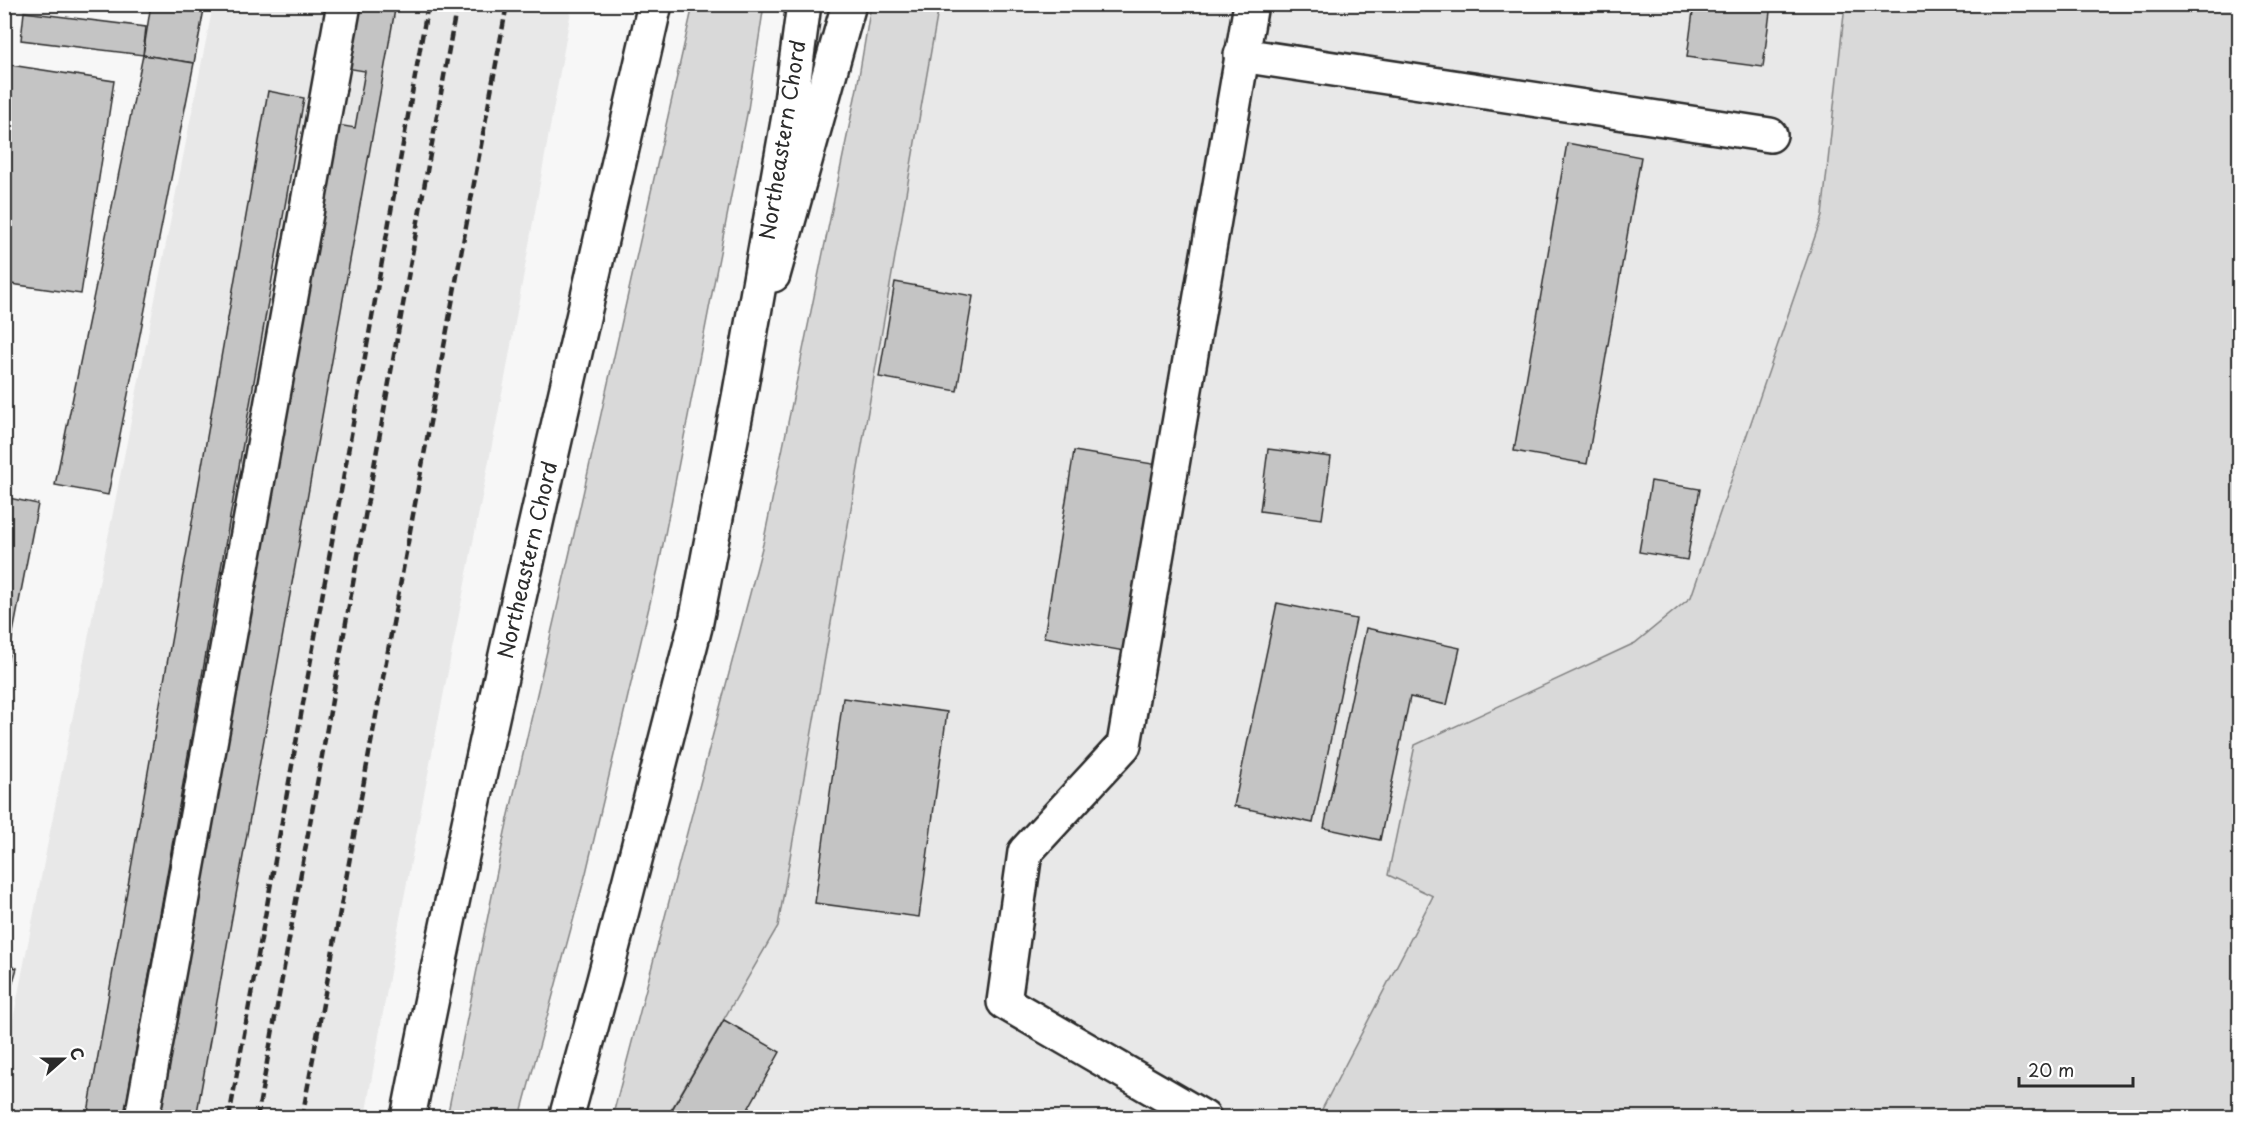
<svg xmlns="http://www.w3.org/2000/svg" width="2244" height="1122" viewBox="0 0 2244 1122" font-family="'Playpen Sans',sans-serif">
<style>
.built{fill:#e8e8e8}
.green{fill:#d9d9d9;stroke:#828282;stroke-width:1.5}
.building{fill:#c4c4c4;stroke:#2b2b2b;stroke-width:1.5}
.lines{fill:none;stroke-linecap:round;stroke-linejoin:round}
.minor-casing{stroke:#2b2b2b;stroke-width:38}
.major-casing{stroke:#2b2b2b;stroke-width:38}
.minor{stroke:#fff;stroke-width:33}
.major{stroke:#fff;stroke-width:33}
.rail{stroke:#2b2b2b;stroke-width:4.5;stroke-dasharray:9 4.5;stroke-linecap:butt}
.labels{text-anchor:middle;stroke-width:5;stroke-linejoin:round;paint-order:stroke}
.street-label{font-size:21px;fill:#2b2b2b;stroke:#fff}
</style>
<rect width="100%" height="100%" fill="#f7f7f7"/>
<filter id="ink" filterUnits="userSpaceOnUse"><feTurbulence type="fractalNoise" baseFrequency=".0167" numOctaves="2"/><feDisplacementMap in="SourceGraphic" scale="12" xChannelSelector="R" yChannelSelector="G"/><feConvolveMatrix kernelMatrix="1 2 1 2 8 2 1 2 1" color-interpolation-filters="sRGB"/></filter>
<g filter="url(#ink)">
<g class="built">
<path d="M213,5H572L506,373L394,949L365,1117L17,1118L5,1115V1060Z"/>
<path d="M939,5H1845L1822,216L1691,598L1635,643L1415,745L1433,896L1318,1117L668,1118L778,926Z"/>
</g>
<g class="green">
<path d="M693,5H764L748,109L659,565L586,873L520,1117H447L505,832L572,543Z"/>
<path d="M871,5H939L778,926L667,1117L612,1118L763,544L857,88Z"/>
<path d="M1845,5H2239V1117H1318L1433,896L1388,875L1415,745L1635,643L1691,597L1822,216Z"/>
</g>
<g class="building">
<path d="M151,4H205L194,63L143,55Z"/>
<path d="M357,4H396L196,1118H156L332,124L355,128L365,71L346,68Z"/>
<path d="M1694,4H1771L1763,67L1687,57Z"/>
<path d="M24,12L146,27L143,55L21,40Z"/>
<path d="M143,55L194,63L108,495L55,485Z"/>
<path d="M4,64L114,81L81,294L4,283Z"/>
<path d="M268,91L304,98L124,1118H87Z"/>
<path d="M1567,143L1641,157L1587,464L1514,451Z"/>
<path d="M895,282L973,296L957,391L879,377Z"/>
<path d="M1268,449L1331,457L1322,519L1260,511Z"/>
<path d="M1074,451L1159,465L1130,652L1044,637Z"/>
<path d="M1651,481L1700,489L1687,560L1639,552Z"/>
<path d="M4,497L38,504L4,679Z"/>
<path d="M1277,603L1356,619L1313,823L1234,806Z"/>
<path d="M1366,628L1460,648L1447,705L1410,697L1380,840L1324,828Z"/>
<path d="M843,698L947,712L919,917L815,903Z"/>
<path d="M4,965L17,968L4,1013Z"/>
<path d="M724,1020L780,1052L743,1118H667Z"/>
</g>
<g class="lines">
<defs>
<g id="minor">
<path d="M1241,55L1770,135"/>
<path d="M773,275L849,4"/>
<path d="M142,1118L344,4"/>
<path d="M408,1118C481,745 571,375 655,4"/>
<path d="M1204,1118L1004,1002L1025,852L1124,745L1251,4"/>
</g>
<path id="major" d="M566,1118L604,980L695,627L740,392L789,116L804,4"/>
</defs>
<use href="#minor" class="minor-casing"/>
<use href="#major" class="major-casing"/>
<use href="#minor" class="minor"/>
<use href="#major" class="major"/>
<g class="rail">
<path d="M229,1118L428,4"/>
<path d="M257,1118L457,4"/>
<path d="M302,1118L507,4"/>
</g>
</g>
</g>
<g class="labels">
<g class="street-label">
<text transform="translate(783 140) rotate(-81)" y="7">Northeastern Chord</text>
<text transform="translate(528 560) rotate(-77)" y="7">Northeastern Chord</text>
</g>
</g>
<rect width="2244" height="1122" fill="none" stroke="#fff" stroke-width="24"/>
<rect x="12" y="12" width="2220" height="1098" fill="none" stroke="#2b2b2b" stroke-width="2" filter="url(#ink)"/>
<g transform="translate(63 1059) rotate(69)" stroke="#ffffff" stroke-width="4.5" paint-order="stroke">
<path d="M0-4.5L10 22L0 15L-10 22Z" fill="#2b2b2b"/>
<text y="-9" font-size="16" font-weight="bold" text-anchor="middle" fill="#2b2b2b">С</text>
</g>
<path d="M2019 1077v9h114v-9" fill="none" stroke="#2b2b2b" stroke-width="3"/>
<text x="2028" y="1077" font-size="18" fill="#2b2b2b" stroke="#ffffff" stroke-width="4.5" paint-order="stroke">20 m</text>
</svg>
